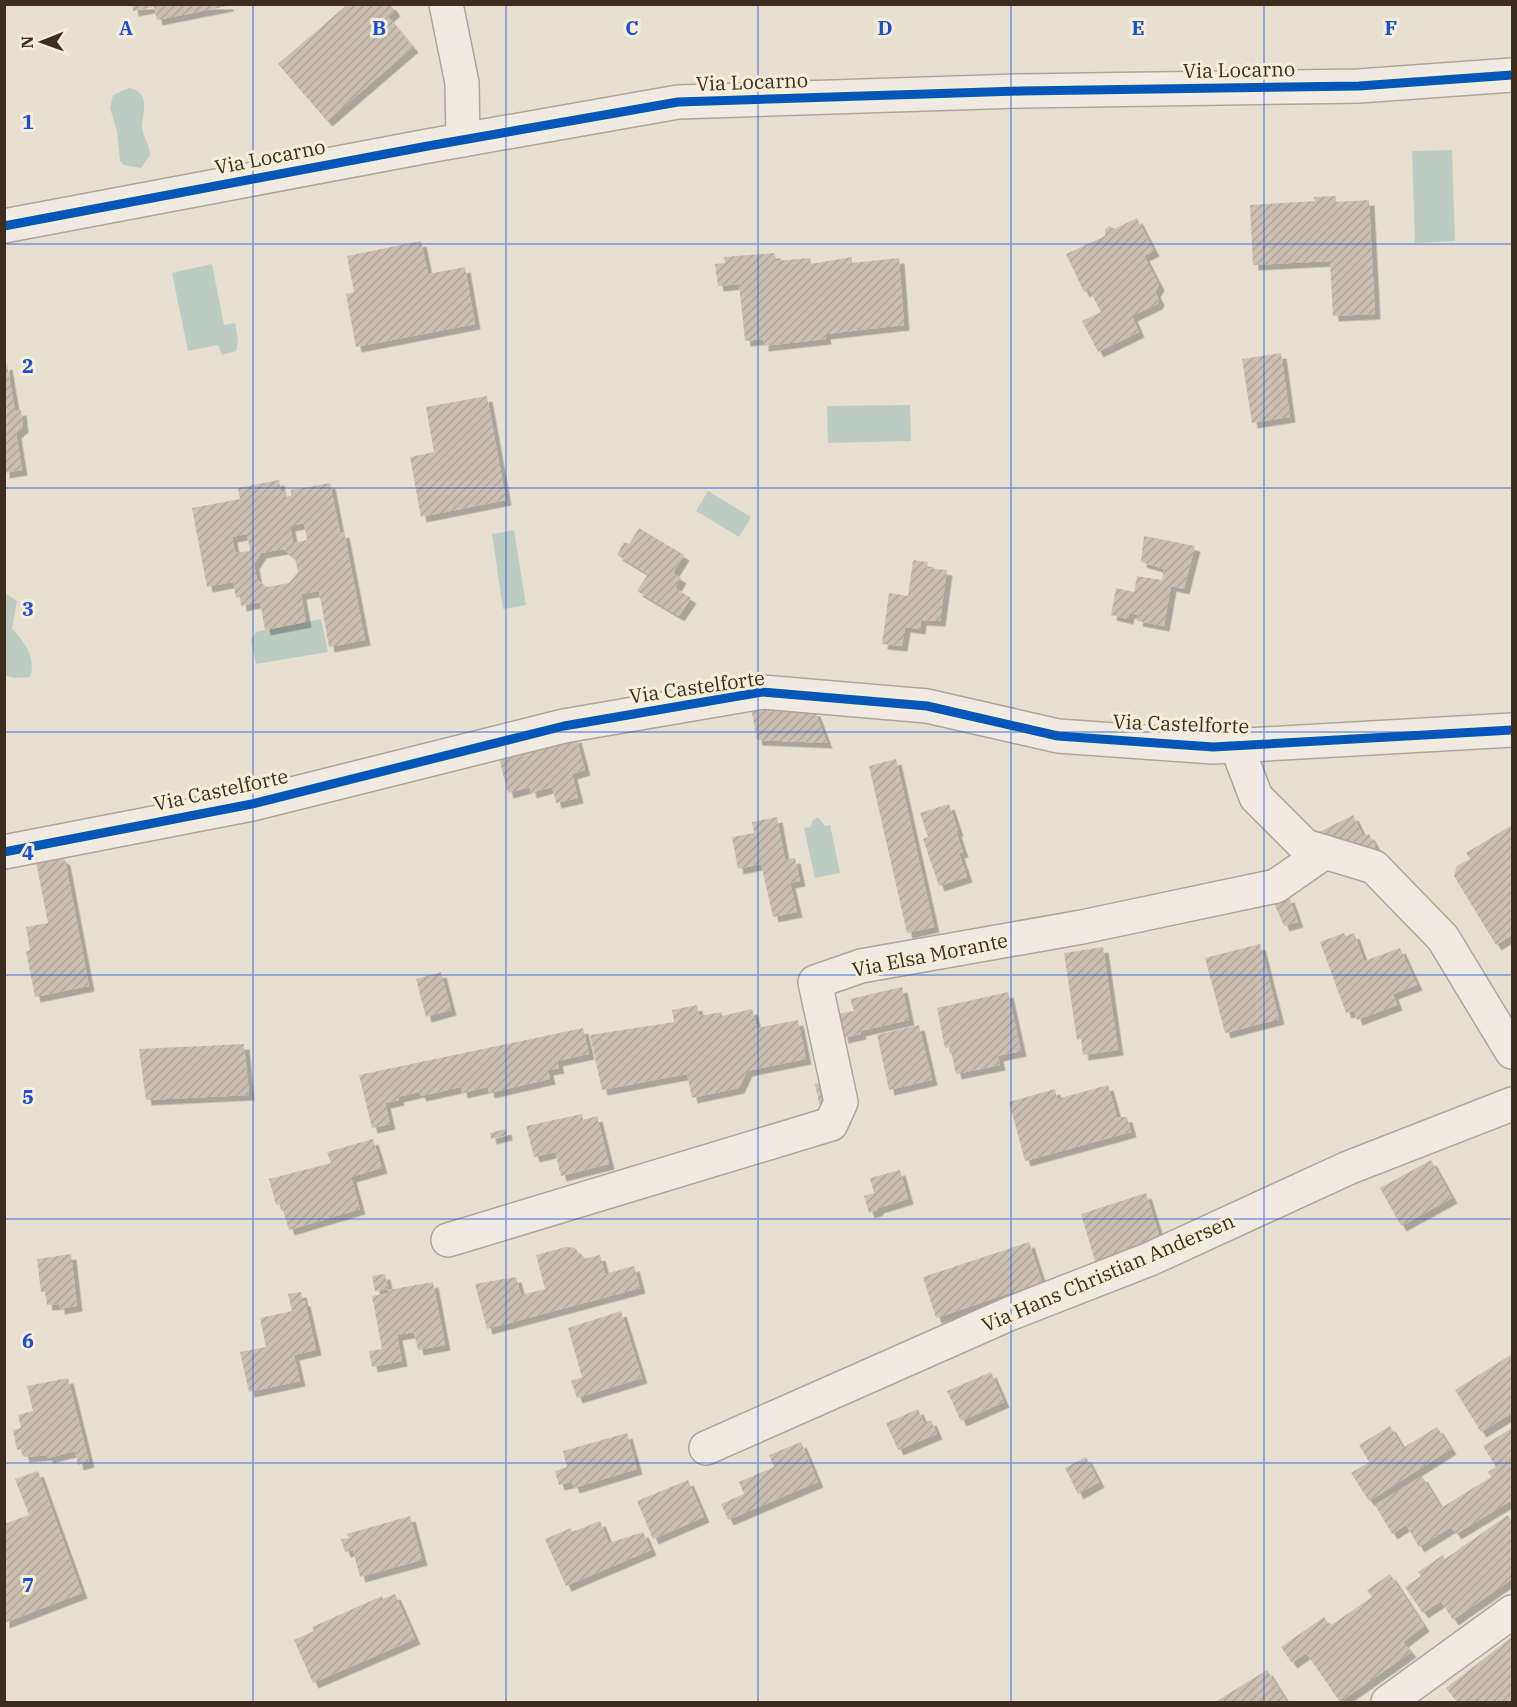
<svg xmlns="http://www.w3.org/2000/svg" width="1517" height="1707" viewBox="0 0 1517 1707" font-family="'IBM Plex Serif',serif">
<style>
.water{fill:#bcccc2}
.building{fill:url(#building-hatch);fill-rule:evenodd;filter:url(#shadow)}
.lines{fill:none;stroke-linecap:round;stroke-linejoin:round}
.street-casing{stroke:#ada599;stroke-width:36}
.street{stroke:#efebe3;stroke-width:33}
.cycleway-casing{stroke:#f7eed8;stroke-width:13}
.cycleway{stroke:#0057b8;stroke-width:9}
.grid{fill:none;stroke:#1d4ed8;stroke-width:1.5;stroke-opacity:0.55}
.labels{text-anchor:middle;stroke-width:6;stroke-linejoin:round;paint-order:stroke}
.street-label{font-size:20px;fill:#3d2e20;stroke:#f7eed8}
.grid-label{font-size:20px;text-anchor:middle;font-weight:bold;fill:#1d4ed8;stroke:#f7eed8;stroke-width:6;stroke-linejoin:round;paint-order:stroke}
</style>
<defs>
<pattern id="building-hatch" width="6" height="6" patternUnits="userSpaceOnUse" patternTransform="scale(1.5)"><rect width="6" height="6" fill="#cbbfb2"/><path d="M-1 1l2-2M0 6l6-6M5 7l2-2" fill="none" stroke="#afa499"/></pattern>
<filter id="shadow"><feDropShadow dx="5.5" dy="5.5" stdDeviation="0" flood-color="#0004"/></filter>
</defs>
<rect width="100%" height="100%" fill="#e7e0d1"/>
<g class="water">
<path d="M129,88C152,93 142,113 142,128C143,137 150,145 150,155L141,168L124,165L120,161L117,131L110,108L113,95Z"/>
<path d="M1452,150L1455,241L1415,243L1412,151Z"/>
<path d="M212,264L224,325L235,323L238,340L236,351L222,355L218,345L188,351L172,273Z"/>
<path d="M910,405L911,441L828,443L827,406Z"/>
<path d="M708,491L751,517L739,537L696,511Z"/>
<path d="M514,530L526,605L503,609L492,534Z"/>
<path d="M5,593L17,601L12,629C24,640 37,660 30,677L14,678L5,675Z"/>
<path d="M321,619L328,652L256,664L251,640L256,632Z"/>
<path d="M818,817L825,826L830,825L840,873L815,878L804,828L811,827L812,821Z"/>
</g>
<g class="building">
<path d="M132,4H228V6L157,20L154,7L133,11Z"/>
<path d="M348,4H390L395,11L388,17L413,47L327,121L278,64Z"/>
<path d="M1336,196V202L1369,200L1375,314L1333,316L1330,261L1253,265L1250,205L1315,201L1314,197Z"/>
<path d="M1137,218L1154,251L1144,256L1159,285L1155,292L1159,300L1157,304L1132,316L1139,332L1098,352L1082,321L1101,312L1089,289L1084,292L1066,254L1105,236V229L1110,226L1114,229Z"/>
<path d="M421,241L428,274L465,267L475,324L356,347L346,294L354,292L347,256Z"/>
<path d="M775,253L776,261L810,258L811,264L852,257V263L899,258L904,325L825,334L826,339L763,346V339L745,341L739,284L718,286L715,264L725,263L724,257Z"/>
<path d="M1281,353L1290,417L1252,423L1242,359Z"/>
<path d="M7,364L15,411L21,410L23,427L16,433L22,470L4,473V365Z"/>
<path d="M487,396L506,500L421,517L410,457L434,452L426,407Z"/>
<path d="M279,480L281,492L284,491L286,497L291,496V490L330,483L340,533L344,532L365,640L329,647L319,591L301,594L306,622L265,630L260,602L241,606L240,597L236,598L233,582L207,587L192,508L240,499L238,488ZM304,523L307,540L293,543L290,526ZM247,534L250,551L235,553L232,537ZM283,549L295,558L298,572L289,583L267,587L257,580L254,564L261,553Z"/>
<path d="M639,528L684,555L673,573L681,578L675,588L691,598L679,616L637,591L648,574L617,555L624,542L629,544Z"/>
<path d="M1144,536L1195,546L1184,589L1171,586L1164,626L1137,621L1138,615L1129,613L1128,619L1111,615L1116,588L1134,592L1137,576L1162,580L1164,569L1141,562Z"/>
<path d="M913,560L928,562L927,568L947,570L940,621L921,620L920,629L905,627L902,646L882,644L889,593L908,596Z"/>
<path d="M751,708L815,711L827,743L757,740Z"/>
<path d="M576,737L585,770L572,774L578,798L556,803L552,787L531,793L530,787L508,793L500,762L503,756Z"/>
<path d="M896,759L934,927L907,933L869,766Z"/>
<path d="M949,804L958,831H956L963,852L959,853L967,877L939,886L923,839L928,837L920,813Z"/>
<path d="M1353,815L1363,836L1369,834L1376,847L1359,855L1307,838Z"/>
<path d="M777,817L785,860L795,858L800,881L790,883L797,912L773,917L761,864L738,869L732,837L754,833L752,822Z"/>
<path d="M1512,825V935L1496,945L1454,876L1457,866L1470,859L1466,853Z"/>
<path d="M53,853L65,860L89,986L35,997L26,951L30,950L26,927L48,923L35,857Z"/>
<path d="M1289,897L1298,922L1284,926L1273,901Z"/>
<path d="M1344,933L1346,936L1354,933L1364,961L1400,948L1417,985L1393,994L1397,1005L1357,1020L1354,1011L1346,1013L1320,942Z"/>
<path d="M1260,944L1279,1019L1225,1033L1205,958Z"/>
<path d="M1103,947L1118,1050L1083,1055L1081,1039L1077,1040L1064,953Z"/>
<path d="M441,972L451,1010L426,1017L416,979Z"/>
<path d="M902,987L909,1020L860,1031L861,1034L843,1038L838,1014L854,1011L850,999Z"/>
<path d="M1008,992L1021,1051L998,1056L1000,1065L956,1074L950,1047L945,1048L937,1008Z"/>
<path d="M697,1005L699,1016L722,1012V1016L752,1009L757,1028L798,1020L806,1059L747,1071L739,1088L692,1098L687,1074L602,1090L590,1035L674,1022L672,1010Z"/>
<path d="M919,1025L932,1080L889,1090L877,1035Z"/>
<path d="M583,1028L589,1054L557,1061L559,1068L548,1070L550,1079L489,1093L488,1087L462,1093L461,1087L421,1096L419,1092L398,1097L399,1100L385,1103L390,1124L372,1128L359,1075Z"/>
<path d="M244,1044L249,1095L146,1100L139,1049Z"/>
<path d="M824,1082L831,1119L823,1120L815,1084Z"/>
<path d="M1108,1085L1117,1117H1127L1131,1132L1025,1161L1009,1102L1055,1089L1057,1099Z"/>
<path d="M582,1114L583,1120L597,1116L609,1164L561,1176L555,1152L534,1157L526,1126Z"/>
<path d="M506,1129L507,1135L491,1139L490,1133Z"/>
<path d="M373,1139L382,1168L351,1177L360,1209L289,1230L281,1203L276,1205L269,1179L331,1163L327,1152Z"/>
<path d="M1431,1160L1452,1198L1401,1226L1380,1188Z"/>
<path d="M900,1170L908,1199L878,1208V1210L869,1213L864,1196L874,1193L870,1178Z"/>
<path d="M1146,1193L1162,1244L1096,1264L1081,1214Z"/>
<path d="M1029,1242L1042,1282L936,1318L923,1277Z"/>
<path d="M566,1247L575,1248L583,1259L600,1255L605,1274L634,1266L640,1288L487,1329L475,1284L516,1277L521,1295L545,1289L536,1255Z"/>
<path d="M71,1254L77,1306L59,1309V1304L47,1305L45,1292H41L37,1259Z"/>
<path d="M385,1274L388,1289L375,1291L372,1276Z"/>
<path d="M433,1282L445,1345L418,1350L414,1332L397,1335L402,1361L372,1367L369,1351L382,1349L372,1296L389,1293L388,1290Z"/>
<path d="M301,1292L303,1301H305L316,1350L294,1355L300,1381L249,1392L240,1352L266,1347L260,1318L292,1311L288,1294Z"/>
<path d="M621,1311L642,1378L577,1398L571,1381L582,1377L568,1328Z"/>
<path d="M1512,1354V1413L1481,1432L1455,1390Z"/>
<path d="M991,1372L1004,1402L961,1421L947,1391Z"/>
<path d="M68,1378L89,1462L78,1465L75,1451L48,1458L47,1455L24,1457L22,1449L17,1450L13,1430L21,1428L18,1415L33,1411L27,1386Z"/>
<path d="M918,1409L924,1423L931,1420L937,1434L898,1450L886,1423Z"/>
<path d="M1390,1426L1403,1448L1437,1427L1451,1449L1369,1501L1351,1473L1369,1462L1359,1445Z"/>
<path d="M1512,1428V1500L1456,1534L1451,1527L1419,1547L1406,1525L1392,1534L1375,1505L1422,1476L1441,1508L1491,1477L1488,1472L1496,1467L1483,1446Z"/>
<path d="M627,1433L637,1469L574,1488L572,1482L559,1485L555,1471L567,1467L563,1451Z"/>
<path d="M801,1442L818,1482L728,1520L721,1504L744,1494L739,1482L774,1467L769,1455Z"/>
<path d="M1086,1457L1099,1482L1078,1494L1065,1468Z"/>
<path d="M38,1471L82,1593L4,1623V1524L29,1515L15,1479Z"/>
<path d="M688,1480L704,1517L653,1539L637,1501Z"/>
<path d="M1508,1515L1512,1522V1579L1453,1620L1441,1601L1423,1613L1405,1587L1421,1576L1418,1572L1443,1555L1445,1559Z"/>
<path d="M410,1516L422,1560L360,1577L353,1550L345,1552L341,1539L349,1538L347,1534Z"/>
<path d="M600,1521L609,1543L643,1532L651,1550L566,1586L545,1539L571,1528L572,1532Z"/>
<path d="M1390,1574L1424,1626L1403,1642L1411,1652L1340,1702L1306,1653L1292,1663L1281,1647L1324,1617L1330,1626L1372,1597L1367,1590Z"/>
<path d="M395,1594L415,1639L313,1683L294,1640L314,1631L312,1627L382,1596L383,1599Z"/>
<path d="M1512,1637V1702H1457L1446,1688Z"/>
<path d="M1267,1670L1287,1702H1215Z"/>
</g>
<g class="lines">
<defs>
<g id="street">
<path d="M446,4L462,83L463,140"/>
<path d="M4,226L428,146L678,102L1021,91L1359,86L1512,75"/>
<path d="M1237,747L1256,797L1305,846L1374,867L1443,938L1512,1052"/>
<path d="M4,852L252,804L564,726L762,692L927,706L1058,736L1213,747L1512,730"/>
<path d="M448,1240L831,1124L841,1102L815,982L861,966L1082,927L1276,886L1325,852"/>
<path d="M706,1448L1009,1314L1150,1259L1348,1168L1512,1104"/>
<path d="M1388,1702L1512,1612"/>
</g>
</defs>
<use href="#street" class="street-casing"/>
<use href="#street" class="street"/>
<defs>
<g id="cycleway">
<path d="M4,226L428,146L678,102L1021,91L1359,86L1512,75"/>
<path d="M4,852L252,804L564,726L762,692L927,706L1058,736L1213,747L1512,730"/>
</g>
</defs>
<use href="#cycleway" class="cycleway-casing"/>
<use href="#cycleway" class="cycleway"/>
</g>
<path class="grid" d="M253,4V1702M506,4V1702M758,4V1702M1011,4V1702M1264,4V1702M4,244H1512M4,488H1512M4,732H1512M4,975H1512M4,1219H1512M4,1463H1512"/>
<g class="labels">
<g class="street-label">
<text transform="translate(1239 70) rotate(-1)" y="7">Via Locarno</text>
<text transform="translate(752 82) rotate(-2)" y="7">Via Locarno</text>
<text transform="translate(270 157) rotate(-11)" y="7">Via Locarno</text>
<text transform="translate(697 687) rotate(-8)" y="7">Via Castelforte</text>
<text transform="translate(1181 724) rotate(2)" y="7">Via Castelforte</text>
<text transform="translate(221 790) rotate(-12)" y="7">Via Castelforte</text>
<text transform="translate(930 955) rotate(-11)" y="7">Via Elsa Morante</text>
<text transform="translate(1108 1273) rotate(-23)" y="7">Via Hans Christian Andersen</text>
</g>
</g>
<g class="grid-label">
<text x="126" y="35">A</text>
<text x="379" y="35">B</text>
<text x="632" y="35">C</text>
<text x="885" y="35">D</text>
<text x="1138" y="35">E</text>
<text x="1391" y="35">F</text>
<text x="28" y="129">1</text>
<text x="28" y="373">2</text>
<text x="28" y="616">3</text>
<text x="28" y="860">4</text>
<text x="28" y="1104">5</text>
<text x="28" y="1348">6</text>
<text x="28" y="1592">7</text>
</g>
<rect width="1517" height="1707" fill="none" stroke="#3d2e20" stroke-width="12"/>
<g transform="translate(42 42) rotate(269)" stroke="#f7eed8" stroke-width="4.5" paint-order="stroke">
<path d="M0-4.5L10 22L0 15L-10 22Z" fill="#3d2e20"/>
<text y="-9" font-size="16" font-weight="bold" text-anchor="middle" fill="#3d2e20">N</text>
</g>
</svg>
